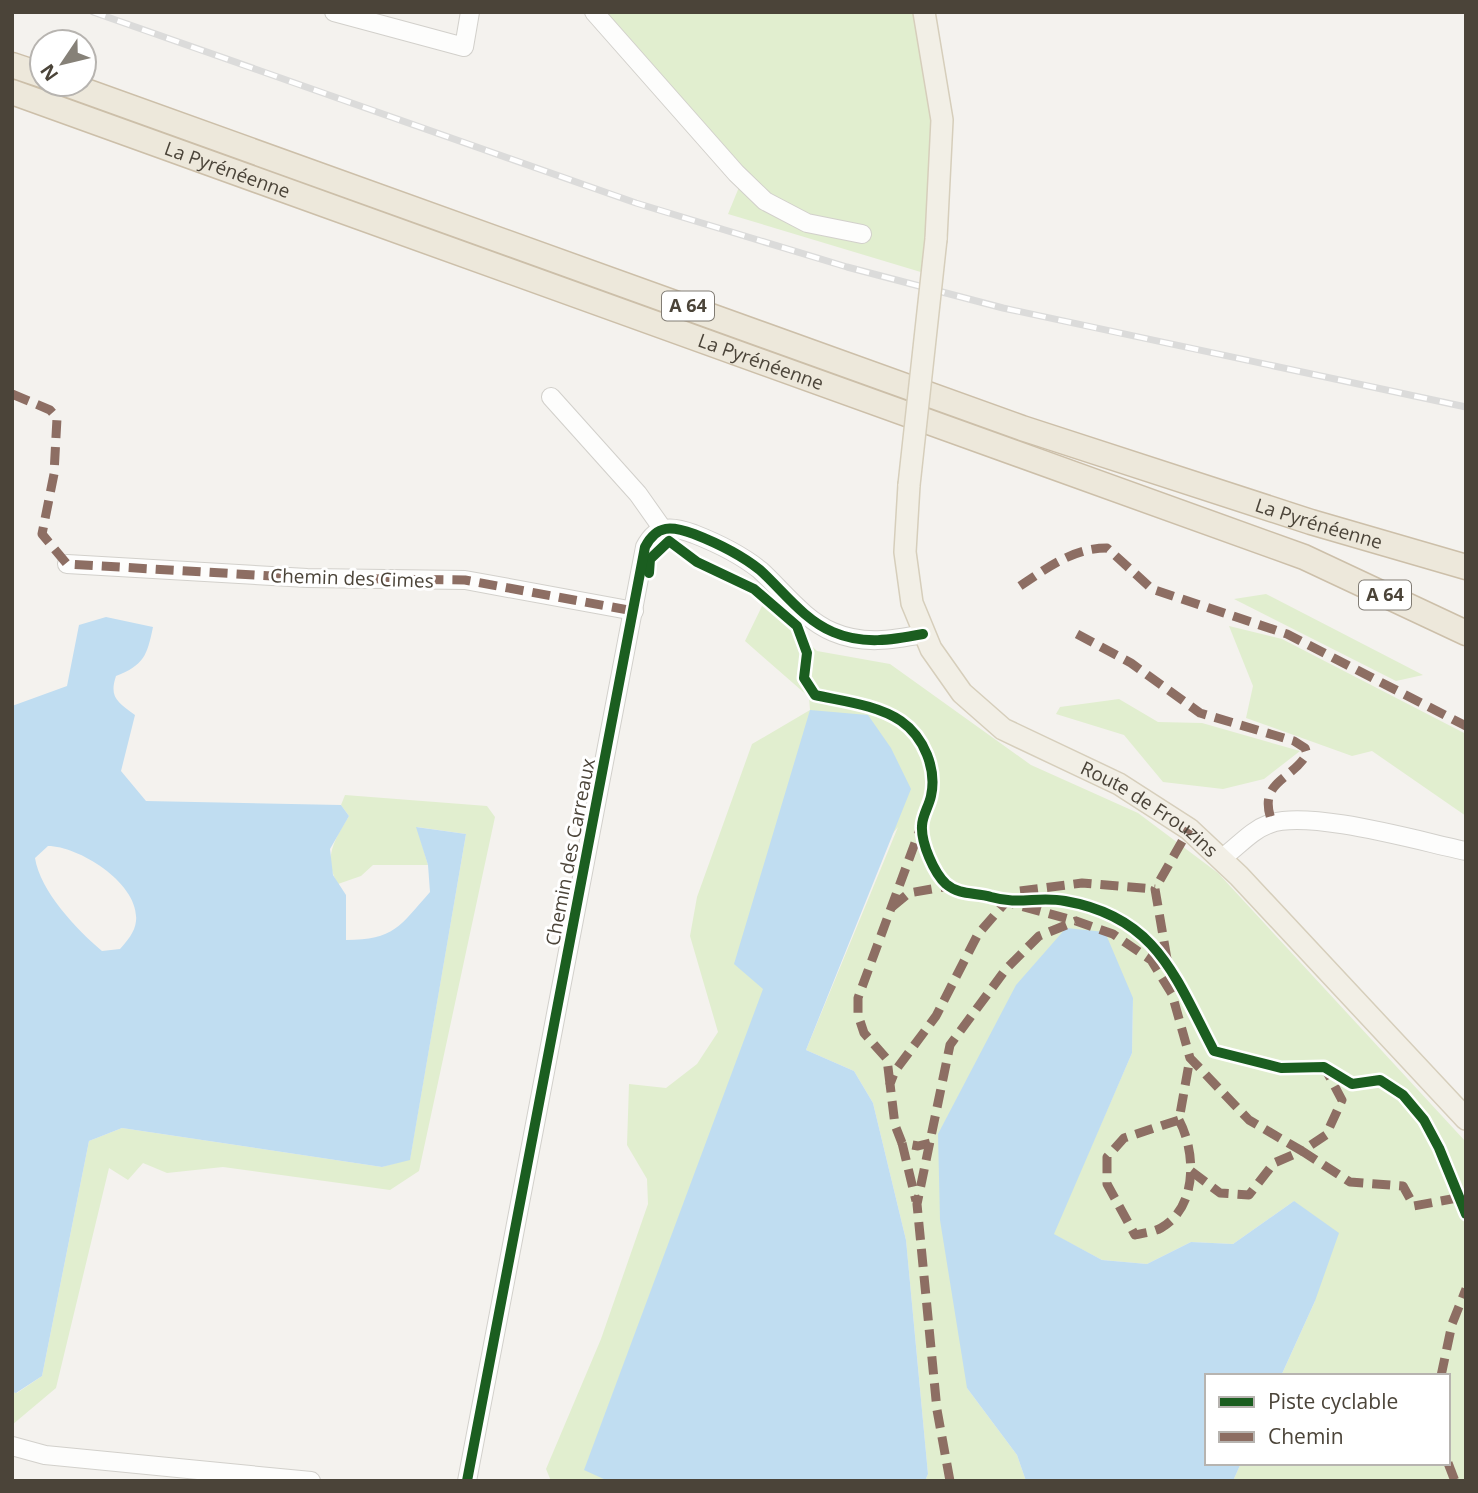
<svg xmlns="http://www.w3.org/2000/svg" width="1478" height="1493" viewBox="0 0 1478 1493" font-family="'Open Sans',sans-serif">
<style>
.green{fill:#e1eecf}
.water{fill:#c0ddf1;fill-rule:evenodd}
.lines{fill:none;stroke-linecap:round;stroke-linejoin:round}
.minor-casing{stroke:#d2d0cb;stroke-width:20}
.major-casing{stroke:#d6cebb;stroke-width:24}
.highway-casing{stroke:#ccbfa9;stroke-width:27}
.minor{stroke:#fdfdfc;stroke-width:18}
.major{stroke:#f2efe6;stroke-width:21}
.highway{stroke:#ede8db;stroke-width:24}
.rail-casing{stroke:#dbdbda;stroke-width:7}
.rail{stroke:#fff;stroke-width:4.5;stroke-dasharray:13;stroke-linecap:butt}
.major-bridge-casing{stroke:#d6cebb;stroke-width:24;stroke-linecap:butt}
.major-bridge{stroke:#f2efe6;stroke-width:21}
.quiet{stroke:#8d6e63;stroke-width:9;stroke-dasharray:18 9;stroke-linecap:butt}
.cycleway-casing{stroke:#fff;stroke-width:15}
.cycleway{stroke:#1b5e20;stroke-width:10}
.labels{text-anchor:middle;stroke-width:6;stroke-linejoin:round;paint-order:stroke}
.shield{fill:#fff;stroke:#817c74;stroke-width:2}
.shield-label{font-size:18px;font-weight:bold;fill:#4b4439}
.street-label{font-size:19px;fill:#4b4439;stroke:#fff}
</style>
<rect width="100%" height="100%" fill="#f4f2ee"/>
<g class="green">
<path d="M601,12H916L931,92L935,149L924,273L728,214L744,175Z"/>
<path d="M1266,594L1423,675L1396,681L1234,599Z"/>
<path d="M764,602L817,651L890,664L1031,765L1138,813L1218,873L1466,1142V1481H1233L1241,1463H1448V1376H1281L1315,1301L1294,1201L1233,1244L1191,1242L1147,1264L1102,1260L1053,1234L1132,1053L1133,998L967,1388L1017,1455L1026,1481H925L928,1474L906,1240L873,1103L854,1071L806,1050L898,827L764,989L585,1469L608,1481H551L546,1469L601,1339L648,1204L647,1179L627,1145L629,1084L666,1088L697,1064L718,1032L690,936L697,897L752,744L810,710L809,697L745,641Z"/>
<path d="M1229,626L1282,639L1466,734V816L1372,751L1352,756L1246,718L1253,686Z"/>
<path d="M1119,699L1158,722L1202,723L1300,751L1264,779L1223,789L1163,782L1124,735L1056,714L1060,707Z"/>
<path d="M345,795L487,806L495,817L419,1171L390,1190L223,1167L167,1173L143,1163L128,1180L109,1168L56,1388L12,1425V1392L17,1393L42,1376L89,1141L122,1128L382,1167L410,1159L466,834L417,827L428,865H373L361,876L338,884C322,858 335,839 349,816L341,805Z"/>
</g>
<g class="water">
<path d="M106,617L153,627C147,656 144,665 116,676C109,697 117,702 135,715L121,771L146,801L341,805L349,816L330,849L333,875L346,895V940C394,940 400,926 430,892L428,865L416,827L466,834L410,1160L382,1167L122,1128L89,1141L42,1376L16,1393L12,1392V706L67,686L79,625ZM48,846C79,846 140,884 136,921C135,932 127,941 120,949L102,951C77,930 40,891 35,858Z"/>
<path d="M810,710L868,715L891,748L911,789L806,1050L854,1071L873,1103L906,1240L928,1474L925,1481H608L584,1470L763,989L734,964Z"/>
<path d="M1066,928L1105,932L1133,998L1132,1053L1054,1234L1102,1260L1147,1264L1191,1242L1233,1244L1294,1201L1339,1233L1315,1301L1281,1376H1207V1463H1241L1233,1481H1026L1017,1455L967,1388L940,1220L938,1134L1016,985Z"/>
</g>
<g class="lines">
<defs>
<g id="minor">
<path d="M334,12L464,47L470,12"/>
<path d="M594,12L736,173L765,201L807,223L862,234"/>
<path d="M551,397L638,494L662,528"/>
<path d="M67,564L307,578L465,580L634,611"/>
<path d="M1222,858C1238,847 1250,831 1269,824C1309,809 1422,842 1466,851"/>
<path d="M12,1446L45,1455L311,1481"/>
<path d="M467,1481L645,547C657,524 672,526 694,534C717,543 740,554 760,570C783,591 804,620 833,632C863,645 892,640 923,634"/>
</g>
<g id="major">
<path d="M924,12L942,120L936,239"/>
<path id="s1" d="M909,485L905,552L912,603L931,649L962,693L1003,729L1119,784L1189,829L1239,876L1466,1119"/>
</g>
<g id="highway">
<path d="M12,65L42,75"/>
<path id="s2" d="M66,84L1022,428L1311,522L1466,567"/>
<path id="s3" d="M12,92L1304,557L1466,633"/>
</g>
</defs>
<use href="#minor" class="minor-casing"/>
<use href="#major" class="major-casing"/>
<use href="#highway" class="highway-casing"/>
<use href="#minor" class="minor"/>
<use href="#major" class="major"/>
<use href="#highway" class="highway"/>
<defs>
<path id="rail" d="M93,12L636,203L847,267L1003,308L1466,407"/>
</defs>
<use href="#rail" class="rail-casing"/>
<use href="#rail" class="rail"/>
<defs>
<path id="major-bridge" d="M909,485L936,239"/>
</defs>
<use href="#major-bridge" class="major-bridge-casing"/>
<use href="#major-bridge" class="major-bridge"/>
<g class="quiet">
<path d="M12,394L50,410L57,418L54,474L42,534L67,564L307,578L465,580L634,611"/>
<path d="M1020,586C1047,568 1073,548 1107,548L1152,589L1287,634L1466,726"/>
<path d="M1077,634L1131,663L1200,713L1294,741L1305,748L1307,754C1290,782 1257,781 1272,822"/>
<path d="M1020,891L1082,883L1155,889"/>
<path d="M892,907L909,893L949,886"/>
<path d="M1167,959L1155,889L1189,829"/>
<path d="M890,1084L887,1059L864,1033L858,1015V998L919,832"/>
<path d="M1179,1120C1196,1152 1198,1207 1161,1228C1154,1232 1143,1233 1135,1235L1107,1184V1157L1124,1138L1179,1120L1190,1058"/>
<path d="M902,1143L916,1201"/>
<path d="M930,1143L918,1146L902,1143L895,1125L890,1084L895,1071L936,1016L978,934L1006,902L1076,921"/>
<path d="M1191,1171L1220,1193L1249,1195L1274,1163L1302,1151L1350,1182L1403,1186L1414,1206L1457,1198"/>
<path d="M1441,1376L1452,1324L1466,1289"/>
<path d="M1448,1463L1455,1481"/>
<path d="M950,1481L937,1410L917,1204L950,1045L1006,969L1039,936L1076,921L1113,934L1151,960L1172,994L1190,1058L1249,1120L1302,1151L1326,1135L1342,1100L1327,1072"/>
</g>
<defs>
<g id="cycleway">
<path d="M649,573L650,559L669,541L697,562L754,589L797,626L807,653L804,678L815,695C842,701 878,705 901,721C924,737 937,769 931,796C929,806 922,816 922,826C921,843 934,873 946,884C960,896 976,892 991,897C1018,905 1039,896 1065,901C1157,917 1175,977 1214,1051L1281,1068L1324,1067L1352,1084L1380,1080L1403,1095L1424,1120L1439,1148L1466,1214"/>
<path d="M467,1481L645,547C657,524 672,526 694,534C717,543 740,554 760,570C783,591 804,620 833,632C863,645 892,640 923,634"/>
</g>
</defs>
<use href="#cycleway" class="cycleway-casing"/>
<use href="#cycleway" class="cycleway"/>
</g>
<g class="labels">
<g class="shield">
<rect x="662" y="291.5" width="52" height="29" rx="5"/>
<rect x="1359" y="580.5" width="52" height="29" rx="5"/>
</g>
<g class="shield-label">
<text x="688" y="312">A 64</text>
<text x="1385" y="601">A 64</text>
</g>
<g class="street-label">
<text dy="7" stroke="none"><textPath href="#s3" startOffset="229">La Pyrénéenne</textPath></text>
<text dy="7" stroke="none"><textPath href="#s3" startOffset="796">La Pyrénéenne</textPath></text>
<text dy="7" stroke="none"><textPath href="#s2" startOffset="1328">La Pyrénéenne</textPath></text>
<text transform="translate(352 578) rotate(2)" y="7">Chemin des Cimes</text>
<text dy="7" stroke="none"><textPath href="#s1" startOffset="444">Route de Frouzins</textPath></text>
<text transform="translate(570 852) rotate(-79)" y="7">Chemin des Carreaux</text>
</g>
</g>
<rect width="1478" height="1493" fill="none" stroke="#4b4439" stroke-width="28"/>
<rect x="1205" y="1374" width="245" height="91" fill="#ffffff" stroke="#b7b4b0" stroke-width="2"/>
<rect x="1219" y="1397" width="35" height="10" fill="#1b5e20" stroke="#b7b4b0" stroke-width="2"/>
<text x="1268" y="1409" font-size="21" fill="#4b4439">Piste cyclable</text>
<rect x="1219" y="1432" width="35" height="10" fill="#8d6e63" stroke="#b7b4b0" stroke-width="2"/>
<text x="1268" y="1444" font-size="21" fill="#4b4439">Chemin</text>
<g transform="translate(63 63) rotate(235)"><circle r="33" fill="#ffffff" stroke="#b7b4b0" stroke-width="2"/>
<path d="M0-5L12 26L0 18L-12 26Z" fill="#868178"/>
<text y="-10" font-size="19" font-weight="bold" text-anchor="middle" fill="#4b4439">N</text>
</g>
</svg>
